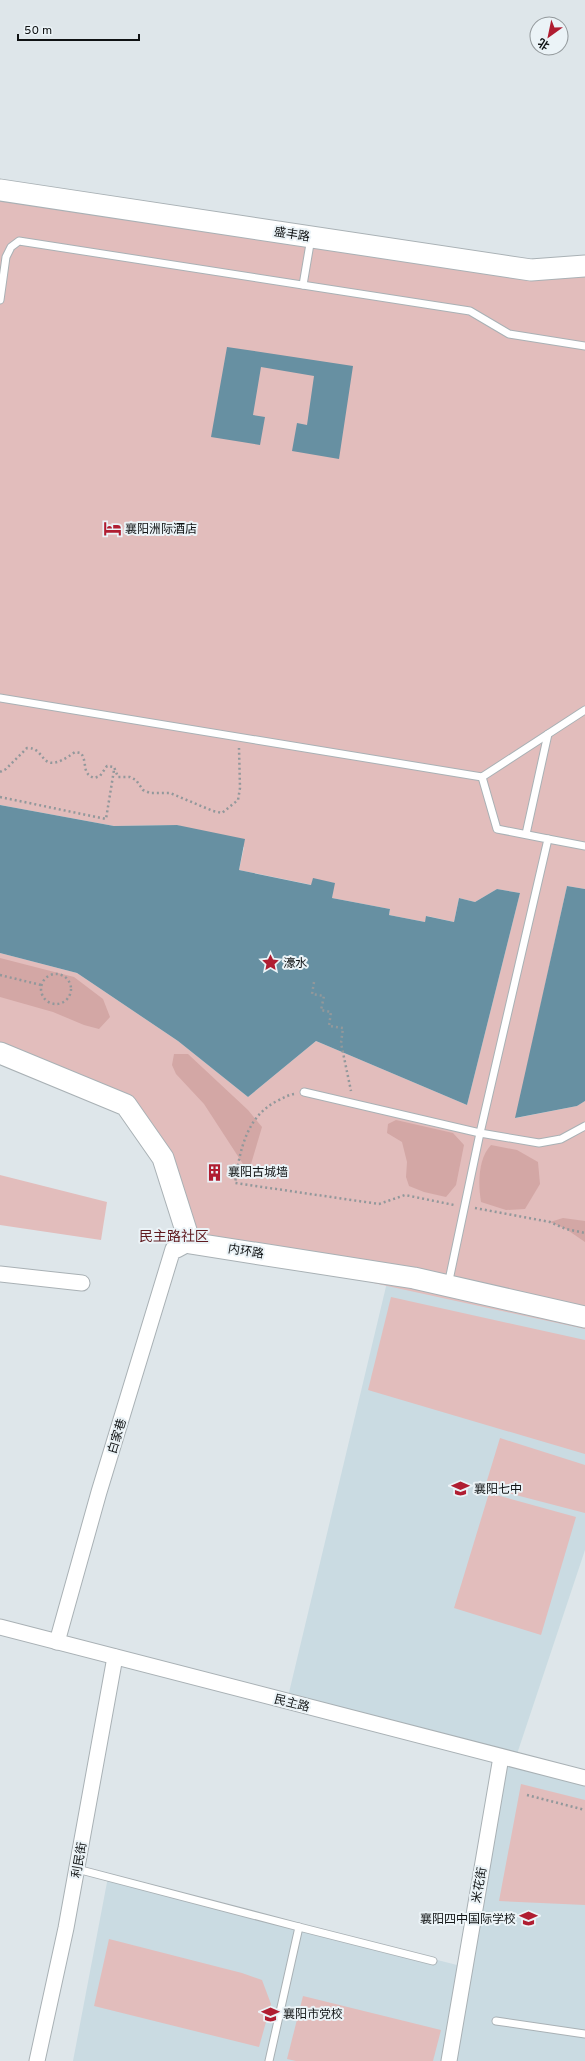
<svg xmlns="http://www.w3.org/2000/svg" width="585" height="2061" viewBox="0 0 585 2061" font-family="Overpass,'Noto Sans SC',sans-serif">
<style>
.built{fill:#cadbe2}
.green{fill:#e2bdbc}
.forest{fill:#d3a7a5}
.water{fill:#6790a2}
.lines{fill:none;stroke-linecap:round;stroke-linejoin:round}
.lane-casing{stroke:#a9b1b5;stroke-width:9}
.street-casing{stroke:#a9b1b5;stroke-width:17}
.secondary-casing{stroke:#a9b1b5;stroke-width:23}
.path{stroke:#92989b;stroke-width:2.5;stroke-dasharray:2 3;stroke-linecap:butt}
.lane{stroke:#fff;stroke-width:7}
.street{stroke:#fff;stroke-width:15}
.secondary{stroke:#fff;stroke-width:21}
.labels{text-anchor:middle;stroke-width:4;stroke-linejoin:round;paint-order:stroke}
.street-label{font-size:12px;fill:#0f1213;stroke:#ebf3f7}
.poi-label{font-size:12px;fill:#0f1213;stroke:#ebf3f7;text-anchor:start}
.quarter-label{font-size:14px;fill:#5f1a1f;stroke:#ebf3f7}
</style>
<rect width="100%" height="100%" fill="#dee6ea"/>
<path class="built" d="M389,1274L585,1317V1550L515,1760L585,1778V2061H73L108,1877L465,1967L501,1757L287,1701Z"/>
<g class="green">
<path d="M0,190L531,270L585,266V889L567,886L516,1118L577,1106L585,1101V1329L190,1243L163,1158L126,1105L0,1053V953L77,973L178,1041L248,1097L316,1041L467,1105L520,893L497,889L475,902L459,898L454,922L427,916L425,922L389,915L390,909L332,898L334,883L313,879L312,885L239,870L244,847L177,825L114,826L0,805Z"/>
<path d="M0,1175L107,1202L101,1240L0,1225Z"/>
<path d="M391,1297L585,1340V1454L368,1390Z"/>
<path d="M500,1438L585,1465V1513L485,1487Z"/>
<path d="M489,1493L576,1517L541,1635L454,1608Z"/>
<path d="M521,1784L585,1800V1905L499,1901Z"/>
<path d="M109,1939L242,1973L262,1980L271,2004L259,2047L94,2006Z"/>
<path d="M303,1996L441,2030L433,2061H296L287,2059Z"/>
</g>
<g class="forest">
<path d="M0,958L74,977L103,999L110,1017L99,1029L84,1025L53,1012L0,997Z"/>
<path d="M174,1054H188L248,1110L262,1127L251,1164H243L204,1104L176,1074L172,1065Z"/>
<path d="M396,1120L453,1133L464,1145L456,1185L446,1197L424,1192L409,1186L406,1177L407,1162L402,1142L387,1133L388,1124Z"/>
<path d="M491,1145L517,1150L538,1162L540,1184L525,1209L506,1210L481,1202C478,1183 478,1159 491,1145Z"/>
<path d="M563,1218L585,1221V1242L566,1229L550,1222Z"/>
</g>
<g class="water">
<path d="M227,347L353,366L339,459L292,451L297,423L307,425L314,376L261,367L253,415L265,417L260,445L211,437Z"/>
<path d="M0,805L114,826L177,825L245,839L239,870L311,885L313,878L335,883L332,898L390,909L389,915L425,922L426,916L454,922L459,898L475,902L497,889L520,893L467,1105L316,1041L248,1097L178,1041L77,973L0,953Z"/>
<path d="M567,886L585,889V1101L577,1106L515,1118Z"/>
</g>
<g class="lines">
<defs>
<g id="lane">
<path d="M303,285L311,238"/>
<path d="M0,300L6,257L11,247L19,241L470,311L509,334L585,346"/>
<path d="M0,698L482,777L585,710"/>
<path d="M526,834L548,734"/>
<path d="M548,839L585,846"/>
<path d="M304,1092L480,1133L548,839L497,829L482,777"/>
<path d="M448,1285L480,1133L539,1143L561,1139L585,1126"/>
<path d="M77,1869L299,1927"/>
<path d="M496,2021L585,2034"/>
<path d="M269,2061L299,1927L433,1961"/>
</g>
<g id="street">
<path d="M0,1274L82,1283"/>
<path d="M0,1627L585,1778"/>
<path d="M57,1642L99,1492L173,1249L177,1250L190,1243"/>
<path d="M37,2061L66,1928L115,1657"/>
<path d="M449,2061L501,1757"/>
</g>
<g id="secondary">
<path d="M0,190L531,270L585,266"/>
<path d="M0,1053L126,1105L163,1158L190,1243L414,1278L585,1317"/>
</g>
</defs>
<use href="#lane" class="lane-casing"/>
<use href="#street" class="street-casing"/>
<use href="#secondary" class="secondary-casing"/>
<g class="path">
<path d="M0,772L6,769L27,748C48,747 38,779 75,752L81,753C88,763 81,773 94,778L100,776L107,766L114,767L118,777H130L136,780L143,790L150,793H170L213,811L222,813L238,800L240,788L239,748"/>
<path d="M0,797L106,819L114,770"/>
<circle cx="56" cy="989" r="15"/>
<path d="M0,975L41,985"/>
<path d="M314,982L312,994L324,996L321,1010L331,1012L329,1026L343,1028L341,1043L351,1091"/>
<path d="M294,1094C288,1095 283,1098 277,1101C246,1117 240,1150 235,1183L379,1204L405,1195L454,1205"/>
<path d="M475,1208L550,1222L566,1229L585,1233"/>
<path d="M527,1795L585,1810"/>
</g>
<use href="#lane" class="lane"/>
<use href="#street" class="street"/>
<use href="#secondary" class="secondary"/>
</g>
<defs>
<symbol id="hotel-bare" viewBox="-9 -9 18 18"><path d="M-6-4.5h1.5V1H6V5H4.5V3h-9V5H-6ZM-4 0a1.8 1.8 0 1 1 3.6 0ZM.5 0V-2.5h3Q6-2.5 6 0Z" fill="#b01d31" stroke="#ebf3f7" stroke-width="2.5" paint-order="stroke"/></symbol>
<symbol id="sight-bare" viewBox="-9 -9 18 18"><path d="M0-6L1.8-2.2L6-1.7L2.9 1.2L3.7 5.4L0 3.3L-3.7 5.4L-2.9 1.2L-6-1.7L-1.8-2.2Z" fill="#b01d31" stroke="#ebf3f7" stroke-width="2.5" paint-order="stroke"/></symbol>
<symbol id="building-bare" viewBox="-9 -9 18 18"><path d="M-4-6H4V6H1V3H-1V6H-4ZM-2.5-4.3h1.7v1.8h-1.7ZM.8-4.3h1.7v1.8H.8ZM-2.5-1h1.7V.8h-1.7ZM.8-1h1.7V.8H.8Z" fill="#b01d31" stroke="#ebf3f7" stroke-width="2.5" paint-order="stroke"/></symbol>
<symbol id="school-bare" viewBox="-9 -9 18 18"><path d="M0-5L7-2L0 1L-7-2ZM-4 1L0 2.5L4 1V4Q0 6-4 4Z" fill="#b01d31" stroke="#ebf3f7" stroke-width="2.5" paint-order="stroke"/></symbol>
<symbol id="university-bare" viewBox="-9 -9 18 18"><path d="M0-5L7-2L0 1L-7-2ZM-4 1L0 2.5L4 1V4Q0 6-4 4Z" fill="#b01d31" stroke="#ebf3f7" stroke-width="2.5" paint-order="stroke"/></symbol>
</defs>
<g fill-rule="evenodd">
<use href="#hotel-bare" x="100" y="516" width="25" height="25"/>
<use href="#sight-bare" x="258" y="950" width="25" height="25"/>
<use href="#building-bare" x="202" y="1160" width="25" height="25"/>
<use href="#school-bare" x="448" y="1476" width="25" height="25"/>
<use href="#school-bare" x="516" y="1906" width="25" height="25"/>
<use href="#university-bare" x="258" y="2002" width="25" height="25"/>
</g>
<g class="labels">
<g class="street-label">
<text transform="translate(292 234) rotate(9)" y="4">盛丰路</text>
<text transform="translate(246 1251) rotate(9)" y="4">内环路</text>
<text transform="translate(117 1436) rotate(-73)" y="4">白家巷</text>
<text transform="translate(292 1703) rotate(14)" y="4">民主路</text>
<text transform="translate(79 1860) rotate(-80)" y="4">利民街</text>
<text transform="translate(479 1885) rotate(-80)" y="4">米花街</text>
</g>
<g class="poi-label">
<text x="125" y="533">襄阳洲际酒店</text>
<text x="283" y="967">濠水</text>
<text x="228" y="1176">襄阳古城墙</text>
<text x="474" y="1493">襄阳七中</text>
<text x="516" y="1923" text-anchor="end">襄阳四中国际学校</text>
<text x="283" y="2018">襄阳市党校</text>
</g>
<g class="quarter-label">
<text x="174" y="1241">民主路社区</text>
</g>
</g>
<g transform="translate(549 36) rotate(213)"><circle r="19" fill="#ebf3f7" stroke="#93999c"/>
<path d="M0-3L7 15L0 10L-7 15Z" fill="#b01d31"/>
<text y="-6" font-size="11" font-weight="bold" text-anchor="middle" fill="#0f1213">北</text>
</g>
<path d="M18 34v6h121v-6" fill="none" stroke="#0f1213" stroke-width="2"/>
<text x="24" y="34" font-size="12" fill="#0f1213" stroke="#ebf3f7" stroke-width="3" paint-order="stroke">50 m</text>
</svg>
